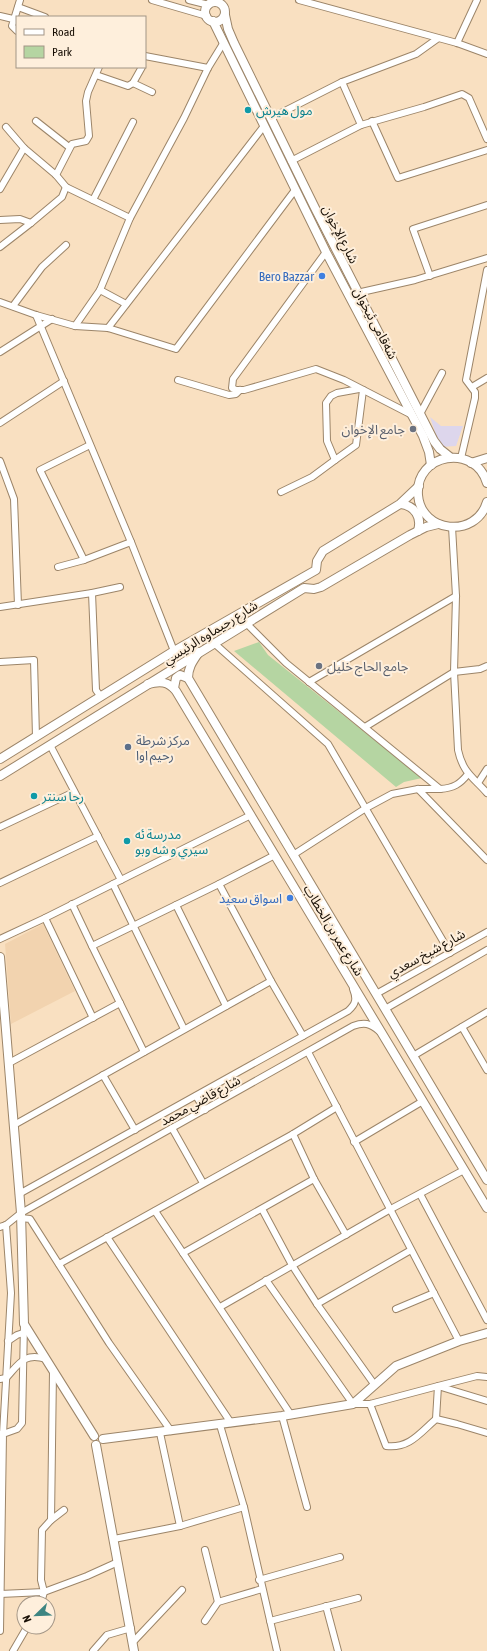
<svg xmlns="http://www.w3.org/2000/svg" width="487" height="1651" viewBox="0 0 487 1651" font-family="'Asap Condensed','Noto Sans Arabic',sans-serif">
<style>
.commercial{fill:#ddd6ec}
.built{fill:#f2d3af}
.green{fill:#b5d5a2}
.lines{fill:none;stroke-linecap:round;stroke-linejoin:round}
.minor-casing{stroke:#9c8569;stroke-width:8}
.major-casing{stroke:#9c8569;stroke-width:10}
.minor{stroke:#fff;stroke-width:6}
.major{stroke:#fff;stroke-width:8}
.culture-dot{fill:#0f9aa8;stroke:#feefdc;stroke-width:1.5}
.shop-dot{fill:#3f7fe0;stroke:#feefdc;stroke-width:1.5}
.worship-dot{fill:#6b7280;stroke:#feefdc;stroke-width:1.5}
.service-dot{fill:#5c6f8a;stroke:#feefdc;stroke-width:1.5}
.labels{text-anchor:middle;stroke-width:4;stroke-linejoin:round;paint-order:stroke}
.culture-label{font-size:13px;fill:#0d838f;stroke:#feefdc;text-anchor:start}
.street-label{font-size:13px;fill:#180f05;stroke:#feefdc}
.shop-label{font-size:13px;fill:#366cbe;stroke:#feefdc;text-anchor:end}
.worship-label{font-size:13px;fill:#5b616d;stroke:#feefdc;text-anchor:end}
.service-label{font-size:13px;fill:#4e5e75;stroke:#feefdc;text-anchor:start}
</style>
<rect width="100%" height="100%" fill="#f9e0c1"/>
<path class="commercial" d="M430,417L441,426H463L456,446L440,447Z"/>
<path class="built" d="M43,924L75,991L11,1024L5,944Z"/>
<path class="green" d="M259,642L268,655L422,778L404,782L396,787L234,651Z"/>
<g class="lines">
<defs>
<g id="minor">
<path d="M152,0L207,16"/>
<path d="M189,0L209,5"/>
<path d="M299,0L457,43L487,54"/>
<path d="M18,7L45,17"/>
<path d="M0,16L13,19"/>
<path d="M17,31L12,26L20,0"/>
<path d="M457,43L477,0"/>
<path d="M145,56L208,68"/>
<path d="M96,75L128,86L133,83L142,67"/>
<path d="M342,82L361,125"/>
<path d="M133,83L152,92"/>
<path d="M271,118L342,82L416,54L437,39"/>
<path d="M36,121L69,147"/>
<path d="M372,121L398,178L487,150"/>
<path d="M6,127L24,148L56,175L66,187L130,218"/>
<path d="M291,161L361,125L424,107L462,94L469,98L487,139"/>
<path d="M56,175L72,144L86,141L89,136L86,101L88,92L99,67"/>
<path d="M0,189L24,148"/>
<path d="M93,200L133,122"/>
<path d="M0,220L20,219L31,223"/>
<path d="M0,247L31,223L62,197L66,187"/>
<path d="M326,252L233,379L232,388L236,390H244L316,369L344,380L412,415"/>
<path d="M430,276L413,229L487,205"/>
<path d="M100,290L126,304"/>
<path d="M357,293L415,280L487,258"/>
<path d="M0,302L36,315L75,326L108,328L176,349L295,190"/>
<path d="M13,306L42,267L66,245"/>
<path d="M36,315L131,542L174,651"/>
<path d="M75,326L100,290L130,218L184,118L208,68L224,42"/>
<path d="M108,328L264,126"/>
<path d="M0,352L52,319"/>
<path d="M178,380L229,395L236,394L240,390"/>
<path d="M472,387L487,378"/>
<path d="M359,389L337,393L331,396L326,403L327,441L335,460L356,445L363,390"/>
<path d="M420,414L442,373"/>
<path d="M0,423L64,381"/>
<path d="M461,458L475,398V392L466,380L487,270"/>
<path d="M0,461L14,499L18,605"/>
<path d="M281,492L312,477L335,460"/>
<path d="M452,527L456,596L454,672L458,750C463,773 473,777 487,793"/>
<path d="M84,560L40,470L90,445"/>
<path d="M58,567L84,560L131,542"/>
<path d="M92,593L96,690L101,697"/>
<path d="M0,607L92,593L120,587"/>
<path d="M247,624L286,663L440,789C454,788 460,784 468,774"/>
<path d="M215,644L328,744L450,953"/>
<path d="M0,662L34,660L36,737"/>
<path d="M309,682L456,596"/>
<path d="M365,727L454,672L480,669L487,666"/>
<path d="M50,745L121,880"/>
<path d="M478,783L487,769"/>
<path d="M418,789L487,860"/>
<path d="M0,827L74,792"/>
<path d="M293,855L366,808L392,794L418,789H440"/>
<path d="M0,883L98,836"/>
<path d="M113,884L184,1029"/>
<path d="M219,884L271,981L303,1036"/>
<path d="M72,904L92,946"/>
<path d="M176,905L226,1006"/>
<path d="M45,918L93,1018"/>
<path d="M0,939L45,918L251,815"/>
<path d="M376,994L487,932"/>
<path d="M385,1009L487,950"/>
<path d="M462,1027L487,1070"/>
<path d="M144,1052L92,946L219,884L275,855"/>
<path d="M308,1052L459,1341"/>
<path d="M413,1056L487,1012"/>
<path d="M9,1063L120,1003"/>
<path d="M103,1075L135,1130"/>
<path d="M196,1096L205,1110"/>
<path d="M14,1125L271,981"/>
<path d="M172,1128L203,1183"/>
<path d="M293,1134L314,1179L346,1235"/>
<path d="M354,1142L423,1101"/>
<path d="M19,1194L348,1011C356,1004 357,999 353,989"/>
<path d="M420,1194L487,1320"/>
<path d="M262,1209L292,1265L317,1304L374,1384"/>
<path d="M155,1211L291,1415"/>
<path d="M21,1218L30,1219L109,1343L171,1431"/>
<path d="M0,1227L6,1225L21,1213L353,1026C364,1022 370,1023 379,1031"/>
<path d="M107,1237L231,1423"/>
<path d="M183,1253L314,1179"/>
<path d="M59,1264L293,1134L337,1107"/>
<path d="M266,1280L353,1404H370L438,1386L487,1401"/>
<path d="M317,1304L411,1250"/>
<path d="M220,1307L389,1210L464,1170"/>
<path d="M396,1309L434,1293"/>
<path d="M8,1341L17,1335L23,1333"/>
<path d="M0,1379L6,1378C19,1364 24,1352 46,1359"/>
<path d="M370,1404L386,1446C409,1449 420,1433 436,1419L438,1386L477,1376L487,1377"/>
<path d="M282,1416L307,1507"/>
<path d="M436,1419L457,1424L487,1433"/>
<path d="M220,1425L244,1507L277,1651"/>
<path d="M160,1433L180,1526"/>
<path d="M0,1434H3L11,1293L6,1225"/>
<path d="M51,1520L64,1510"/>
<path d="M114,1539L180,1526L244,1507"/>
<path d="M205,1550L218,1602"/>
<path d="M259,1580L340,1557"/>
<path d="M0,1594L44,1592L87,1576L118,1562"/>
<path d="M41,1603L44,1592L41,1580L42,1530L51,1520L53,1371"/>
<path d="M326,1606L338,1651"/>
<path d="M205,1621L218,1602L262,1589"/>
<path d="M270,1621L358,1598"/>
<path d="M0,1631L3,1434L17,1429L22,1423L24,1324"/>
<path d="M133,1642L182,1590"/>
<path d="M13,1651L27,1627"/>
<path d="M93,1651L107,1635L131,1628"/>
</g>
<g id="major">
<circle cx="215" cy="12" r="10"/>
<path d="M225,15L228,29L234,43L315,208L434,441L440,449L450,457"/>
<path d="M213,21L326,252L423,436L429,452L431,465"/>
<path d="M471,463L487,458"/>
<path d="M487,483C475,443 415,453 418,495C421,533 476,539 487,502"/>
<path d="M401,504C415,506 422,517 418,531"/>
<path d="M199,652C193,661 188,667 188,678L487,1180"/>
<path d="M148,684C160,681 168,681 176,691L487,1208"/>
<path d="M174,688L176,678L180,675L188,678"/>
<path d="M0,759L174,651L316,570L317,561L323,551L400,504L419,486"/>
<path d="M0,776L304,588L314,589L321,587L410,535L426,527L438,524"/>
<path d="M0,957L21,1213L24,1324L94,1436"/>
<path d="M103,1439L282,1416L353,1404L396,1366L459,1341L487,1333"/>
<path d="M96,1445L134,1651"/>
</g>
</defs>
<use href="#minor" class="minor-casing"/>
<use href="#major" class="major-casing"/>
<use href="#minor" class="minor"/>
<use href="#major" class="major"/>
</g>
<g class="culture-dot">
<circle cx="248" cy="110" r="4"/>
<circle cx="34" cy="796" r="4"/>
<circle cx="127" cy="841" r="4"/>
</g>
<g class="shop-dot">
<circle cx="322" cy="276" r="4"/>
<circle cx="290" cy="898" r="4"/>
</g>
<g class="worship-dot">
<circle cx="413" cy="429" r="4"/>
<circle cx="319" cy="666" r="4"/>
</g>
<circle class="service-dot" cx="128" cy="747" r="4"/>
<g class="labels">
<g class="culture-label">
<text x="256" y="115">مول هيرش</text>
<text x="42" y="801">رحا سنتر</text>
<text x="135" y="839">مدرسة ئه<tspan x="135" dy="15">سيري و شه وبو</tspan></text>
</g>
<g class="street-label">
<text transform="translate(341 234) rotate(63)" y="5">شارع الإخوان</text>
<text transform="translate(376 323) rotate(62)" y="5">شەقامی ئیخوان</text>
<text transform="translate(210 632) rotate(-32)" y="5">شارع رحيماوه الرئيسي</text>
<text transform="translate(334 930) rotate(59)" y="5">شارع عمر بن الخطاب</text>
<text transform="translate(426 953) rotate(-29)" y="5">شارع شيخ سعدي</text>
<text transform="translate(200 1100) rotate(-29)" y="5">شارع قاضي محمد</text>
</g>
<g class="shop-label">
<text x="314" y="281">Bero Bazzar</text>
<text x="282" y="903">اسواق سعيد</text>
</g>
<g class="worship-label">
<text x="405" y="434">جامع الإخوان</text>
<text x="327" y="671" text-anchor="start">جامع الحاج خليل</text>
</g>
<g class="service-label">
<text x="136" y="745">مركز شرطة<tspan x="136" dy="15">رحيم اوا</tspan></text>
</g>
</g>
<rect x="16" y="16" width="130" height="52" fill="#feefdc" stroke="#a29586"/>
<rect x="24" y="29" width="20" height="6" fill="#ffffff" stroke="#a29586"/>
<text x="52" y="36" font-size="12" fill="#180f05">Road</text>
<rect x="24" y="46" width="20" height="12" fill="#b5d5a2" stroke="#a29586"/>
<text x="52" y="56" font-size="12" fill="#180f05">Park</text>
<g transform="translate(36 1615) rotate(247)"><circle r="19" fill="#feefdc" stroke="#a29586"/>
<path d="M0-3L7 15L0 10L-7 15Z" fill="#3d8582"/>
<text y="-6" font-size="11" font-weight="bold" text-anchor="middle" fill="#180f05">N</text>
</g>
</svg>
